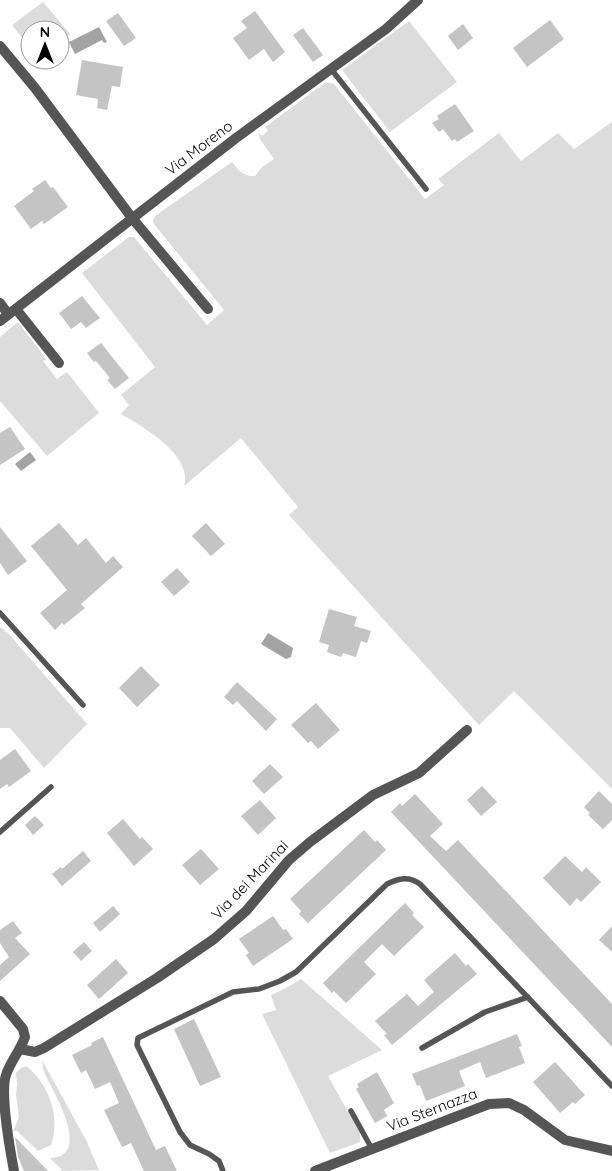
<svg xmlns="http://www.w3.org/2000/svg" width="612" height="1171" viewBox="0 0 612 1171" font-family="Quicksand,sans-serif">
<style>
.green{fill:#dcdcdc}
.water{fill:#a3a3a3}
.building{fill:#c4c4c4}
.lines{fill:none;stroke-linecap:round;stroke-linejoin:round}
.lane{stroke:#555;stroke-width:5.5}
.street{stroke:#555;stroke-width:10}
.labels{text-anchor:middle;stroke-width:4.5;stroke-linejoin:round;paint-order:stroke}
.street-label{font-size:15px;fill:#000;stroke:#fff}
</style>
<rect width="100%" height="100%" fill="#fff"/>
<g class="green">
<path d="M43,2L70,34L60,42V30H30V48L12,25Z"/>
<path d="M409,21L457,82L390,132L342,70Z"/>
<path d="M326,82L334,84L425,199L444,185L438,179L499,133L521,161L558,133L574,149L612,122V789L514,691L479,725L289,515L298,507L241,438L184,486C194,456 142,426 121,414L129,405L121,395L155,367L82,273L129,237H134L207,325L224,310L154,224L153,221L155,216L232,162C239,171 244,177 255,176L262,167L274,159L260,139L258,132L262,136L268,131L265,127Z"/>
<path d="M18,322L46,359L43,361L57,379L67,372L99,413L47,456L0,401V337Z"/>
<path d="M0,627L8,633L87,724L44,768L10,728H0Z"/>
<path d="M301,979L382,1050L328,1076L360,1133V1142L330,1153L262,1014L276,1010L271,995L286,988Z"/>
<path d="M42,1060L86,1140L99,1170L61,1171L62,1170L50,1158C93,1157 54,1093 46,1076C43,1071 43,1065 42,1060Z"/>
<path d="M26,1066C49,1083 61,1118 51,1145L38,1151L16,1130L13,1132L19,1117L16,1095L17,1084L16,1073L21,1068Z"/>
</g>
<g class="water">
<path d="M99,27L107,42L104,43L102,40L75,54L69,42Z"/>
<path d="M30,452L36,460L21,471L15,464Z"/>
<path d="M268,633L293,648L291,657L286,659L261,644Z"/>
</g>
<g class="building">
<path d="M255,11L285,52L273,62L264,49L249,60L233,38L247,28L241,21Z"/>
<path d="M118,13L136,38L124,46L106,21Z"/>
<path d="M550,20L564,39L527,67L513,48Z"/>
<path d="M463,24L473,38L458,50L448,36Z"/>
<path d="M303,28L323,55L313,62L293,35Z"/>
<path d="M82,60L123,67L120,87L112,86L107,110L97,108L98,99L76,95Z"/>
<path d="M455,104L474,131L457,142L455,139L452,141L443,129L439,132L432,123L439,119L437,116Z"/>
<path d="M45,180L51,188L53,187L68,207L44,224L42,221L31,229L14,206L34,191L32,189Z"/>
<path d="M82,296L100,318L86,328L81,322L71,329L59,313Z"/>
<path d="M101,343L129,378L115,389L107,380L110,378L96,361L94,362L87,353Z"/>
<path d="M10,427L25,449L0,465V433Z"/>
<path d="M59,523L78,545L86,538L106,563L113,556L123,567L81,604L85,608L64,625L62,623L55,630L40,613L67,590L31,546Z"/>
<path d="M206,523L225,544L211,556L192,536Z"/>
<path d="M0,527L27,561L8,575L0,563Z"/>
<path d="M177,568L190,582L174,596L161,582Z"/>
<path d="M329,609L357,617L354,626L371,631L367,643L361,641L356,657L343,653L341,657L327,652L329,645L319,642Z"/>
<path d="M141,666L160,685L137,707L119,688Z"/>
<path d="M237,682L277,719L266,731L237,701L233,705L224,697Z"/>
<path d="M316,703L340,730L318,749L311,741L308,743L291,725Z"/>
<path d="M15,749L31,771L9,787L7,784L0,789V760Z"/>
<path d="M270,764L283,777L264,794L252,781Z"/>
<path d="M482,786L497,802L481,816L467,800Z"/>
<path d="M599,791L612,804V820L603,829L588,815L590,813L584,807Z"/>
<path d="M415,794L443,824L430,836L446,851L458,840L612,1004V1047L391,812L400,803L402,806Z"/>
<path d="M260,800L276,818L258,835L241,816Z"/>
<path d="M35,816L44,825L33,835L25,825Z"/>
<path d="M123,819L140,839L142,837L153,849L134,866L107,833Z"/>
<path d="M364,830L375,842L377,840L386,850L308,923L299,914L301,911L290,899Z"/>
<path d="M201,849L219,869L200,885L182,865Z"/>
<path d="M83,851L91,861L62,886L52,874L61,867L62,869Z"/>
<path d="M565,856L582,872L586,867L601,882L581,902L577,898L570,906L543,878Z"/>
<path d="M405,903L414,913L412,915L424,927L394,956L382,944L364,962L376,974L346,1003L334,991L332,993L323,983Z"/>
<path d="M113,906L120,914L100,932L93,923Z"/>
<path d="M273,916L283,930L286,929L293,939L253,966L246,955L249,953L239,939Z"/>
<path d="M13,921L22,933L15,938L30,954L0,981V965L9,957L0,943V930Z"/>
<path d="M612,926V952L599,940Z"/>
<path d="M84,942L92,951L81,961L73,952Z"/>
<path d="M455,953L466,966L468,964L477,974L392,1045L384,1035L387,1034L375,1021L407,994L418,1006L434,992L424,980Z"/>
<path d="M116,959L128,973L99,999L87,985Z"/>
<path d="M194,1019L221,1077L200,1086L174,1029Z"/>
<path d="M517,1034L522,1046L519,1047L525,1063L486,1078L480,1062L459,1071L465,1086L426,1101L420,1085L417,1086L412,1074Z"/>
<path d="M103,1037L156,1150L165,1146L177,1171H144L131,1143L122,1147L104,1110L119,1103L110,1082L95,1089L86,1070L81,1073L72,1055L92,1045L91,1043Z"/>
<path d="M555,1062L585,1095L575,1104L573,1102L560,1113L533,1082Z"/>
<path d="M377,1072L394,1103L384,1110L387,1116L375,1123L356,1089L359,1087L357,1084Z"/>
<path d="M15,1137L48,1171H24L18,1157Z"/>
</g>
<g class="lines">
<g class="lane">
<path d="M331,69L426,189"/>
<path d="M0,613L83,705"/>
<path d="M0,832L51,787"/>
<path d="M422,1048L485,1012L528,997"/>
<path d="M351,1111L372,1149"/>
<path d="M223,1171L219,1161L209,1154L190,1145L180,1132L137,1045L138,1038L233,992L259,989L280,981L296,972L387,884C399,878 409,876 420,884L612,1086"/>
</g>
<g class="street">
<path d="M0,46L35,88L132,218L208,309"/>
<path d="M0,303L8,314"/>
<path d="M16,309L59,363"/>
<path d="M0,321L236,138L386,29L418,0"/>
<path d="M0,1001L23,1029L25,1037C20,1051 10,1062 6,1075C0,1093 10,1150 14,1171"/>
<path d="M20,1049L35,1052L44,1048L157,978L214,939L246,911L289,860L310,842L373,795L419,773L467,730"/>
<path d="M315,1171L489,1104L509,1103L524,1110L565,1140L612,1151"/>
</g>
</g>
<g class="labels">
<g class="street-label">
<text transform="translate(199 148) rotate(-37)" y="5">Via Moreno</text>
<text transform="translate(250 880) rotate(-46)" y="5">Via dei Marinai</text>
<text transform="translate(432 1110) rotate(-21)" y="5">Via Sternazza</text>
</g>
</g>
<g transform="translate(45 45)"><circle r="24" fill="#ffffff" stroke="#999999"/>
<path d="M0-4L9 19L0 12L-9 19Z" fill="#000000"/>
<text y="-8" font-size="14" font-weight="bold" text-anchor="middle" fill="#000000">N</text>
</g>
</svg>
